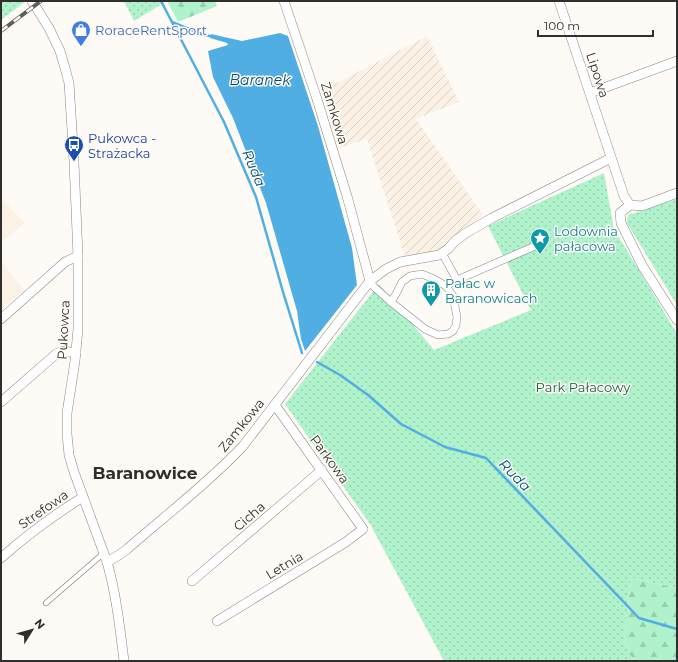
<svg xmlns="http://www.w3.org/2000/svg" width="678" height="662" viewBox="0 0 678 662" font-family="Montserrat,sans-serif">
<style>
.industrial{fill:url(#industrial-furrows)}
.built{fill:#fcf1e5}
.grass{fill:url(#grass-dots)}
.forest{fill:url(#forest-firs)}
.water{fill:#50aee3}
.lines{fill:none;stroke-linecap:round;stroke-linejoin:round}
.stream{stroke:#50aee3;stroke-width:2.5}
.service-casing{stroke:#8a8580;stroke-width:6}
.pedestrian-casing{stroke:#8a8580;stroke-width:8}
.minor-casing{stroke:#8a8580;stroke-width:10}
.service{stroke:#fff;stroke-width:4.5}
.pedestrian{stroke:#fff;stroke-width:7}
.minor{stroke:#fff;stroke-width:9}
.rail-casing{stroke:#5f5d5b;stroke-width:4}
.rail{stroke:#fefbf7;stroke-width:2.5;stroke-dasharray:8;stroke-linecap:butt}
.labels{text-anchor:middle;stroke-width:3;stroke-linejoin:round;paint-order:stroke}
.shop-label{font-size:13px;fill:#366cbe;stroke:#fefbf7;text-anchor:start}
.street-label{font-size:13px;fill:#312f2d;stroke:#fefbf7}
.transit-label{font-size:13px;fill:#164399;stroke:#fefbf7;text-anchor:start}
.culture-label{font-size:13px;fill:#0d838f;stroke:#fefbf7;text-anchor:start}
.park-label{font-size:13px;fill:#1a6140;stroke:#fefbf7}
.water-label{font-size:14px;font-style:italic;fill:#004e72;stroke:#fefbf7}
.district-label{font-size:17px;font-weight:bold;fill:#312f2d;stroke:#fefbf7}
</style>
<defs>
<pattern id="industrial-furrows" width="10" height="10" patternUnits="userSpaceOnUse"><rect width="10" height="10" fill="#fcf1e5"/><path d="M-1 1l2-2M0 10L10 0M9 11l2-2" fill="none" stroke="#d8cfc5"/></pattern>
<pattern id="grass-dots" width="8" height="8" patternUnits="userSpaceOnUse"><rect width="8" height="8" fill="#aff2cb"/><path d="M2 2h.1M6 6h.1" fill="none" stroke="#97d0af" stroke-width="1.8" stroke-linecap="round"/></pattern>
<pattern id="forest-firs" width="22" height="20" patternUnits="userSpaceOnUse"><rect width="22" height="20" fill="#aff2cb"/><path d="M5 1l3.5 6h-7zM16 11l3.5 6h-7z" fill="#97d0af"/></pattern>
</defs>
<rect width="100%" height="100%" fill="#fefbf7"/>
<path class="industrial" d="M427,36L459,102L416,119L483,215L465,231L438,251L405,257L367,139L339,148L323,90Z"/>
<g class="built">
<path d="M1,198L25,223L1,242Z"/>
<path d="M1,261L24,290L13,299L1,309Z"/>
</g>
<g class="grass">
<path d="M1,1H26L1,20Z"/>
<path d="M120,1H167L134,21L125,3Z"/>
<path d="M604,173L614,229L660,305L677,334V588L631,578L624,640L633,661H444L370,524L285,404L379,284L434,350L531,310L488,226Z"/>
<path d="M677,199V305L627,223L628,215Z"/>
</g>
<g class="forest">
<path d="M167,1H215L217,6L178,22Z"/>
<path d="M631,578L677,588V661H633L624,640Z"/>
</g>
<path class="water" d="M280,33L288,36L318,126L352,248L357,285L305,351L301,339L297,311L266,203L233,118L213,77L208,51L228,45L227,43L210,38L211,34L242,41Z"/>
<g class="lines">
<g class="stream">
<path d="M161,1L224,122L256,197L283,292L302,353"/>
<path d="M172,22L204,35L210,36"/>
<path d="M317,362L340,375L368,395L401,424L445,447L486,458L639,618L677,629"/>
</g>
<defs>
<path id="service" d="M46,603L104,553"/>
<g id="pedestrian">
<path d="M442,253L457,280L542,243"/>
<path d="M370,281L374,287L391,302L425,329L438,335L448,334L453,331L456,325L457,317L453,296L446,286"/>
<path d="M391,302L396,294L402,282L410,276L422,274L434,279L446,286L457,280"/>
</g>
<g id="minor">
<path d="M32,1L49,28L60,51L65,68L69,83L74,162L78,256V329L75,361L67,413V434L69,455L74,472L107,562C116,593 120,628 124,661"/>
<path d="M284,1L316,96L347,196L370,281"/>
<path d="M559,1L624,196L630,205L642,206L677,193"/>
<path d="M590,93L677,61"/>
<path d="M630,205L620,213L621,223L643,267L677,320"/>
<path d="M1,319L65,262L78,256"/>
<path d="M1,402L56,354L63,351L76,353"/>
<path d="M1,558C27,535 54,515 83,497"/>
<path d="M107,562L119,555L126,550C165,516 208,483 243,446L370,281L386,269L400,262L439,255L448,249L455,241L466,233L492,218L611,158"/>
<path d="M192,581L322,470"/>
<path d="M217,621L346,542L363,529L275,405"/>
</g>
</defs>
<use href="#service" class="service-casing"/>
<use href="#pedestrian" class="pedestrian-casing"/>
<use href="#minor" class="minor-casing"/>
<use href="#service" class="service"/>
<use href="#pedestrian" class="pedestrian"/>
<use href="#minor" class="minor"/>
<defs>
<path id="rail" d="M1,31L41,1"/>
</defs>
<use href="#rail" class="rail-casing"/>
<use href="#rail" class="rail"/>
</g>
<defs>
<symbol id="shop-pin" viewBox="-11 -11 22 30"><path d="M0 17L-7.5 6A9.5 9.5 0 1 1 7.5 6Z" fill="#3f7fe0" stroke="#fefbf7"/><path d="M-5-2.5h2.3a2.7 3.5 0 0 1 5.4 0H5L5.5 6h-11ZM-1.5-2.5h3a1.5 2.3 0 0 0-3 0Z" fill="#fff"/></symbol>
<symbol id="bus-pin" viewBox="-11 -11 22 30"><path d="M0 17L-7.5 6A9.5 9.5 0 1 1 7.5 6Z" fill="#1a4fb4" stroke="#fefbf7"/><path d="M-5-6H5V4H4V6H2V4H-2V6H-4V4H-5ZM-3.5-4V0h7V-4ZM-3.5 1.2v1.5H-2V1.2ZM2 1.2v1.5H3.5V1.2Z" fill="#fff"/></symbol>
<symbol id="sight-pin" viewBox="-11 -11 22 30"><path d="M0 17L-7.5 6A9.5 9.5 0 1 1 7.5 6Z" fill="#0f9aa8" stroke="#fefbf7"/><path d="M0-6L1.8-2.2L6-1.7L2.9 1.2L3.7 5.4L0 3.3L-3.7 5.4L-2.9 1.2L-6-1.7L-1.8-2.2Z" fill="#fff"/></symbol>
<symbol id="building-pin" viewBox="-11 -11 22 30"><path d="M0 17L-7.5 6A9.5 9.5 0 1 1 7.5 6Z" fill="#0f9aa8" stroke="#fefbf7"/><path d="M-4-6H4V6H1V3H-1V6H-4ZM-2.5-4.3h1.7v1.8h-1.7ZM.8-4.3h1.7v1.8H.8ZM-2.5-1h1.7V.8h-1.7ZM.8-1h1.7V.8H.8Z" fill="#fff"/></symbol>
</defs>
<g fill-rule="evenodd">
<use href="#shop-pin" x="70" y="19" width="22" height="30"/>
<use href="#bus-pin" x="63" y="134" width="22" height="30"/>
<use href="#sight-pin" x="529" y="227" width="22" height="30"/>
<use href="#building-pin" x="420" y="279" width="22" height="30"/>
</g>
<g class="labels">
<g class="shop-label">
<text x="95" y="35">RoraceRentSport</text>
</g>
<g class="street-label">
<text transform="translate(598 75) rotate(72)" y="5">Lipowa</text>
<text transform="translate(335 113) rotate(73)" y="5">Zamkowa</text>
<text transform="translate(63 330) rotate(-87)" y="5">Pukowca</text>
<text transform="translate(241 425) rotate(-51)" y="5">Zamkowa</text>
<text transform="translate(330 459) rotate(54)" y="5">Parkowa</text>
<text transform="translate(43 509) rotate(-35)" y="5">Strefowa</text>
<text transform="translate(249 516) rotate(-41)" y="5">Cicha</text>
<text transform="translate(284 565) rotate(-31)" y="5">Letnia</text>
</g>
<g class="transit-label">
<text x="88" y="143">Pukowca -<tspan x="88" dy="15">Strażacka</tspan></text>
</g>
<g class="culture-label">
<text x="554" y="236">Lodownia<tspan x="554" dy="15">pałacowa</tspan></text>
<text x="445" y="288">Pałac w<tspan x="445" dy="15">Baranowicach</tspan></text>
</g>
<g class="park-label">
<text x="583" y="392">Park Pałacowy</text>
</g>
<g class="water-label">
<text x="260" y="85">Baranek</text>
<text transform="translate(254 168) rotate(67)" y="5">Ruda</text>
<text transform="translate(515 475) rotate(46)" y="5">Ruda</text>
</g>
<g class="district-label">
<text x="145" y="479">Baranowice</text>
</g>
</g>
<rect width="678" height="662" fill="none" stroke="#312f2d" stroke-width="4"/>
<g transform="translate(32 630) rotate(53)" stroke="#fefbf7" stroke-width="3" paint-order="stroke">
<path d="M0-3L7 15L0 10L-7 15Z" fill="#312f2d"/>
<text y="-6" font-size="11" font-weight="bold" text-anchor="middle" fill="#312f2d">N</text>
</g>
<path d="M538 30v6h115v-6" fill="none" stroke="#312f2d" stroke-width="2"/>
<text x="544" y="30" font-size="12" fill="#312f2d" stroke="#fefbf7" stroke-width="3" paint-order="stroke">100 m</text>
</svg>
